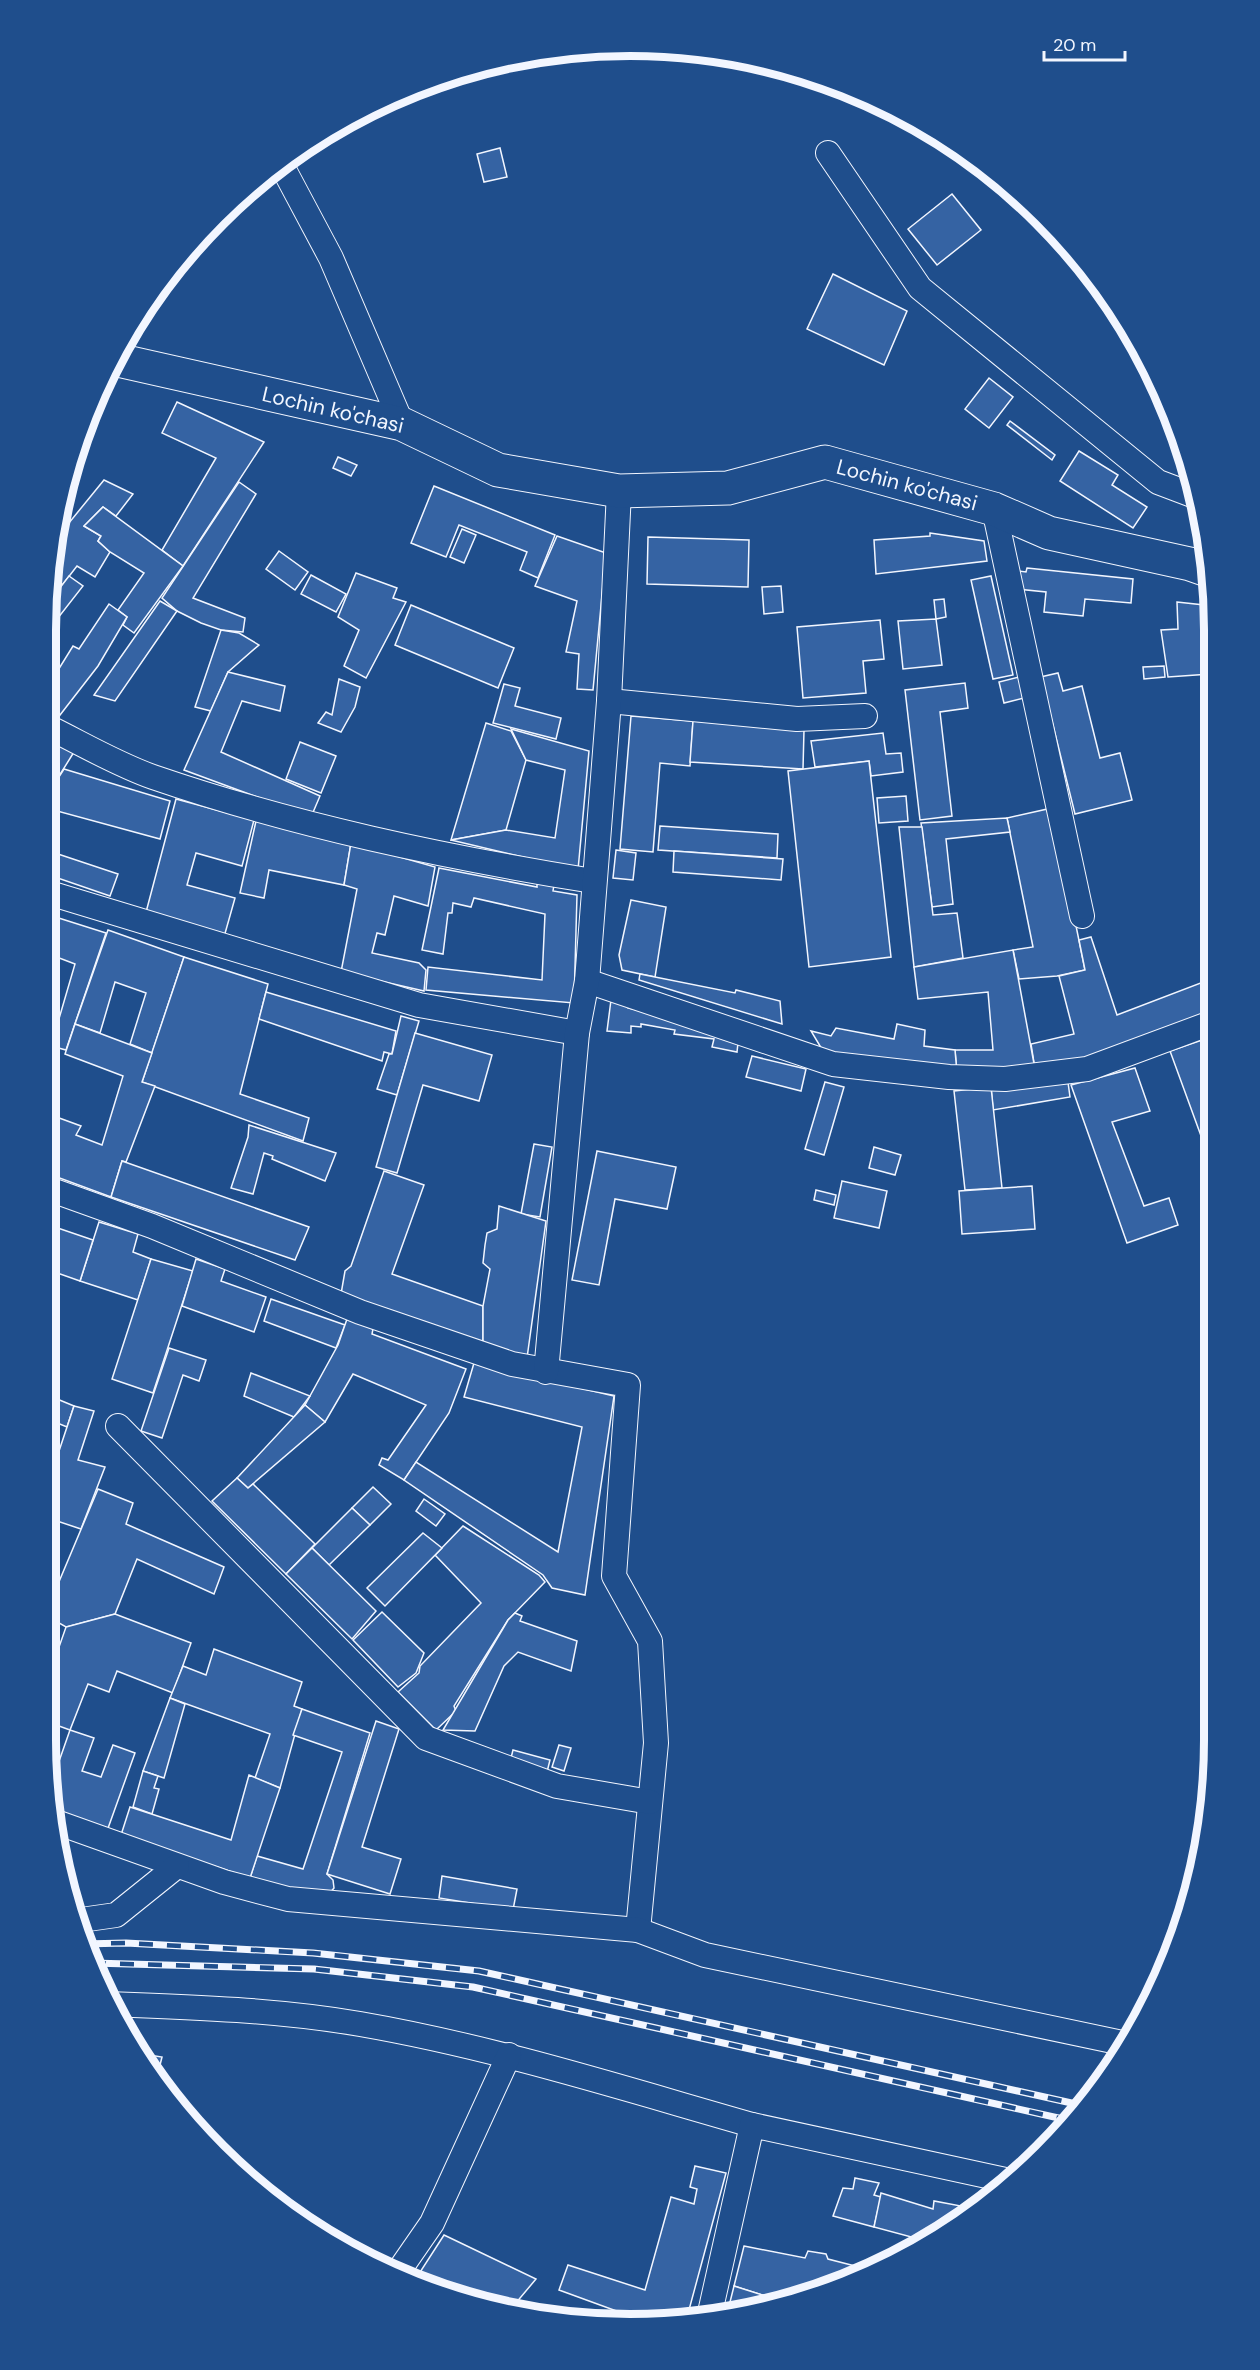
<svg xmlns="http://www.w3.org/2000/svg" width="1260" height="2370" viewBox="0 0 1260 2370" font-family="'DM Sans',sans-serif">
<style>
.building{fill:#3563a3;stroke:#f2f6ff;stroke-width:1.5}
.lines{fill:none;stroke-linecap:round;stroke-linejoin:round}
.street-casing{stroke:#f2f6ff;stroke-width:26}
.secondary-casing{stroke:#f2f6ff;stroke-width:35}
.street{stroke:#1f4e8c;stroke-width:24}
.secondary{stroke:#1f4e8c;stroke-width:33}
.rail-casing{stroke:#f2f6ff;stroke-width:7}
.rail{stroke:#1f4e8c;stroke-width:4.5;stroke-dasharray:14;stroke-linecap:butt}
.labels{text-anchor:middle;stroke-width:4.5;stroke-linejoin:round;paint-order:stroke}
.street-label{font-size:21px;fill:#f2f6ff;stroke:#1f4e8c}
.rim{fill:none;stroke:#f2f6ff;stroke-width:8}
</style>
<rect width="100%" height="100%" fill="#1f4e8c"/>
<g class="building">
<path d="M500,148L507,177L484,182L477,154Z"/>
<path d="M952,194L981,230L937,265L908,229Z"/>
<path d="M833,274L907,311L884,365L807,329Z"/>
<path d="M989,378L1013,397L989,428L965,409Z"/>
<path d="M177,402L264,442L183,566L162,550L216,458L162,433Z"/>
<path d="M1010,421L1055,455L1052,460L1007,425Z"/>
<path d="M1079,451L1118,475L1112,485L1147,507L1133,528L1060,481Z"/>
<path d="M338,457L357,465L351,476L333,468Z"/>
<path d="M104,480L133,494L116,516L103,507L84,526L101,536L98,541L110,552L95,577L77,566L46,606L55,540Z"/>
<path d="M239,482L256,494L193,598L245,618L243,632L221,630L201,623L177,611L162,598Z"/>
<path d="M434,486L555,535L538,578L520,570L527,552L459,525L446,557L411,543Z"/>
<path d="M103,507L183,566L134,633L123,625L127,617L118,610L144,573L110,552L98,541L101,536L84,526Z"/>
<path d="M462,529L476,535L464,563L450,557Z"/>
<path d="M930,533L984,541L987,561L876,574L874,540L930,536Z"/>
<path d="M557,536L606,553L593,690L577,689L579,654L566,652L577,601L535,586Z"/>
<path d="M648,537L749,540L748,587L647,584Z"/>
<path d="M279,551L308,572L295,590L266,569Z"/>
<path d="M1027,568L1133,579L1131,603L1085,599L1083,616L1044,612L1046,592L1017,589L1019,571L1026,572Z"/>
<path d="M356,573L397,588L393,598L406,602L366,678L344,666L359,630L338,617Z"/>
<path d="M311,575L346,594L336,612L301,594Z"/>
<path d="M69,576L83,586L47,632L46,606Z"/>
<path d="M991,576L1013,675L993,679L971,580Z"/>
<path d="M781,586L783,612L764,614L762,587Z"/>
<path d="M944,599L946,617L936,619L934,600Z"/>
<path d="M160,601L177,611L115,701L94,695Z"/>
<path d="M1177,602L1204,605L1206,629H1210V674L1168,677L1161,630L1178,629Z"/>
<path d="M109,604L127,617L98,666L60,715L46,699V653L60,667L73,646L79,649Z"/>
<path d="M411,605L514,648L498,688L395,645Z"/>
<path d="M936,619L942,665L903,669L898,621Z"/>
<path d="M880,620L884,659L863,661L866,693L803,698L797,627Z"/>
<path d="M221,630L239,633L259,645L228,672L211,711L195,707Z"/>
<path d="M1164,666L1165,677L1144,679L1143,667Z"/>
<path d="M228,672L285,686L280,711L242,701L221,752L320,796L311,817L184,770Z"/>
<path d="M1058,673L1063,691L1082,686L1100,758L1120,753L1132,800L1075,814L1047,701L1036,678Z"/>
<path d="M1019,677L1024,698L1004,703L999,682Z"/>
<path d="M339,679L360,687L355,707L341,732L318,723L326,712L332,715Z"/>
<path d="M965,683L968,708L940,712L952,816L920,820L905,690Z"/>
<path d="M504,684L520,688L515,706L561,718L556,739L493,723Z"/>
<path d="M631,716L693,721L690,766L660,763L653,852L620,849Z"/>
<path d="M693,721L804,730L803,769L690,762Z"/>
<path d="M486,723L511,731L526,760L506,830L451,840Z"/>
<path d="M511,729L589,751L578,870L451,840L506,830L555,838L565,770L526,760Z"/>
<path d="M883,733L886,754L901,753L903,772L871,776L869,761L815,767L811,741Z"/>
<path d="M46,739L74,752L46,797Z"/>
<path d="M300,742L336,756L321,793L286,779Z"/>
<path d="M869,761L891,957L809,967L788,771Z"/>
<path d="M64,769L170,801L160,839L46,808V797Z"/>
<path d="M906,796L908,821L879,823L877,798Z"/>
<path d="M176,799L254,820L242,866L196,853L187,885L235,898L224,937L145,916Z"/>
<path d="M1052,808L1085,970L1057,976L1019,979L1013,950L1033,947L1007,818Z"/>
<path d="M1007,818L1010,832L946,839L953,904L932,907L921,823Z"/>
<path d="M256,821L351,843L344,885L269,870L264,898L240,893Z"/>
<path d="M660,826L778,834L777,858L658,850Z"/>
<path d="M899,827H922L933,915L957,913L963,958L914,967Z"/>
<path d="M351,843L435,867L428,906L394,896L385,935L377,933L372,953L419,963L426,970L424,991L341,972L357,889L344,885Z"/>
<path d="M46,850L118,874L110,896L46,874Z"/>
<path d="M616,850L636,853L633,880L613,878Z"/>
<path d="M674,851L783,859L781,880L673,872Z"/>
<path d="M439,868L537,887V883L554,885L553,891L577,895L574,1003L426,990L428,967L542,980L545,914L474,898L471,907L453,903L452,913H448L443,954L422,950Z"/>
<path d="M631,900L666,907L655,977L622,970L619,955Z"/>
<path d="M46,914L106,933L66,1050L51,1046L75,964L46,953Z"/>
<path d="M108,930L184,957L152,1053L130,1044L146,993L115,982L100,1033L75,1024Z"/>
<path d="M1091,937L1117,1015L1211,979V1018L1086,1065L1035,1069L1031,1044L1074,1034L1059,976L1085,970L1079,940Z"/>
<path d="M1013,950L1035,1069L957,1073L955,1050H993L988,992L918,999L914,967Z"/>
<path d="M184,957L268,984L240,1094L309,1118L303,1141L142,1082Z"/>
<path d="M640,974L735,993L736,990L780,1001L782,1024L639,980Z"/>
<path d="M266,992L396,1031L392,1054L384,1052L382,1061L259,1019Z"/>
<path d="M611,1000L629,1003L628,1008L739,1034L737,1052L712,1047L714,1039L674,1034L675,1030L641,1024V1027L631,1026V1033L607,1031Z"/>
<path d="M401,1016L419,1021L397,1095L377,1089L389,1054H392Z"/>
<path d="M75,1024L152,1053L142,1082L155,1086L126,1162L122,1161L111,1197L46,1173V1129L51,1115L81,1126L76,1135L102,1145L123,1076L65,1054Z"/>
<path d="M897,1024L925,1030L924,1046L955,1050L957,1073L823,1051L811,1031L831,1036L836,1028L894,1039Z"/>
<path d="M415,1033L492,1055L479,1101L423,1085L397,1173L376,1167Z"/>
<path d="M1205,1039L1212,1057V1141L1204,1144L1170,1051Z"/>
<path d="M752,1056L806,1069L801,1091L746,1077Z"/>
<path d="M1135,1068L1150,1111L1112,1122L1144,1206L1169,1198L1178,1225L1127,1243L1071,1085Z"/>
<path d="M1067,1075L1070,1097L993,1110L991,1087Z"/>
<path d="M825,1082L844,1087L824,1155L805,1149Z"/>
<path d="M991,1087L1002,1188L965,1190L954,1091Z"/>
<path d="M249,1125L336,1153L325,1181L272,1159L273,1156L264,1153L253,1194L231,1188L248,1137Z"/>
<path d="M534,1144L552,1147L540,1217L521,1214Z"/>
<path d="M874,1147L901,1155L895,1175L869,1168Z"/>
<path d="M597,1151L676,1167L667,1209L615,1199L599,1285L572,1280Z"/>
<path d="M122,1161L309,1227L295,1260L111,1197Z"/>
<path d="M384,1171L424,1185L392,1274L483,1306V1342L341,1294L345,1271L351,1266Z"/>
<path d="M842,1181L887,1191L879,1228L834,1218Z"/>
<path d="M1032,1186L1035,1229L962,1234L959,1191Z"/>
<path d="M816,1190L836,1195L834,1205L814,1200Z"/>
<path d="M499,1206L546,1221L527,1358L483,1342V1306L490,1269L483,1263L485,1245L487,1233L497,1229Z"/>
<path d="M99,1222L138,1234L133,1252L151,1259L138,1300L80,1281Z"/>
<path d="M46,1224L93,1240L80,1281L46,1269Z"/>
<path d="M151,1259L193,1271L153,1393L112,1379Z"/>
<path d="M196,1259L225,1269L221,1281L266,1297L254,1332L182,1306Z"/>
<path d="M271,1299L345,1325L336,1348L264,1321Z"/>
<path d="M347,1319L373,1329L372,1334L466,1369L449,1413L404,1480L379,1465L382,1458L388,1460L426,1405L353,1374L325,1422L305,1405L338,1345Z"/>
<path d="M169,1348L206,1360L199,1381L183,1375L162,1438L141,1431Z"/>
<path d="M474,1363L614,1396L585,1595L552,1588L543,1575L404,1480L416,1462L558,1552L582,1427L464,1397Z"/>
<path d="M251,1373L310,1396L294,1417L244,1396Z"/>
<path d="M45,1394L74,1406L67,1427L45,1418Z"/>
<path d="M305,1405L325,1422L248,1488L237,1478Z"/>
<path d="M74,1406L94,1411L78,1460L105,1467L81,1529L45,1517V1480L55,1452L58,1454Z"/>
<path d="M237,1478L248,1488L253,1484L315,1544L286,1574L212,1501Z"/>
<path d="M373,1487L391,1504L370,1525L352,1508Z"/>
<path d="M98,1489L133,1503L126,1524L224,1567L214,1594L137,1559L115,1614L66,1627L45,1615Z"/>
<path d="M424,1499L445,1514L436,1526L416,1511Z"/>
<path d="M352,1508L370,1525L329,1565L312,1548Z"/>
<path d="M463,1526L539,1575L545,1582L508,1620L454,1706L456,1711L436,1730L398,1692L419,1673L420,1666L481,1603L435,1555Z"/>
<path d="M423,1533L442,1548L385,1606L367,1588Z"/>
<path d="M312,1548L376,1611L352,1639L286,1574Z"/>
<path d="M382,1612L424,1653L416,1673L398,1687L353,1640Z"/>
<path d="M515,1613L522,1616L520,1621L577,1641L571,1671L518,1652L504,1666L475,1731L443,1730L508,1620Z"/>
<path d="M115,1614L191,1643L173,1693L117,1671L109,1692L88,1684L70,1730L45,1721V1687L66,1627Z"/>
<path d="M214,1649L302,1682L294,1706L302,1709L280,1788L255,1778L270,1734L170,1698L183,1666L206,1675Z"/>
<path d="M170,1698L185,1704L164,1778L143,1771Z"/>
<path d="M302,1709L370,1733L327,1874L333,1880L334,1888L329,1894L321,1897L250,1878L257,1856L303,1869L342,1752L293,1735Z"/>
<path d="M376,1721L399,1729L362,1847L401,1859L390,1894L327,1874Z"/>
<path d="M70,1730L94,1738L82,1771L101,1777L113,1745L135,1753L107,1831L52,1815L50,1787Z"/>
<path d="M559,1745L571,1748L564,1771L552,1767Z"/>
<path d="M513,1750L550,1760L546,1776L509,1766Z"/>
<path d="M143,1771L158,1776L154,1788L159,1789L152,1814L133,1807Z"/>
<path d="M249,1775L280,1788L250,1878L121,1835L130,1807L231,1840Z"/>
<path d="M442,1876L517,1889L513,1910L439,1898Z"/>
<path d="M137,2053L162,2057L156,2081Z"/>
<path d="M695,2166L726,2173L686,2321L652,2324L559,2290L568,2265L645,2290L671,2197L694,2204L697,2189L690,2187Z"/>
<path d="M855,2178L879,2183L874,2195L881,2197L874,2227L833,2216L843,2188L853,2189Z"/>
<path d="M881,2193L933,2209L934,2201L961,2206L958,2224L918,2246L919,2239L874,2227Z"/>
<path d="M444,2235L536,2279L510,2310L479,2305L413,2283Z"/>
<path d="M744,2246L805,2258L808,2251L826,2254L828,2259L867,2269L866,2274L788,2303L734,2286Z"/>
<path d="M734,2286L788,2303L727,2314Z"/>
</g>
<g class="lines">
<defs>
<g id="street">
<path d="M828,153L920,288L1158,482L1195,496"/>
<path d="M281,164L331,258L402,424"/>
<path d="M994,509L1082,916"/>
<path d="M609,701L797,719L865,716"/>
<path d="M46,726C81,743 116,764 153,777C296,826 444,857 593,881"/>
<path d="M46,892L419,1005L577,1033"/>
<path d="M587,981L833,1064L949,1077L1005,1079L1087,1069L1211,1023"/>
<path d="M46,1188L152,1226L360,1312L512,1364L628,1385L614,1576L650,1641L656,1743L638,1930"/>
<path d="M546,1372L577,1033L587,981L609,701L619,491"/>
<path d="M118,1426L426,1738L557,1786L650,1802"/>
<path d="M53,1821L224,1882L288,1899L638,1930L705,1955L1127,2044"/>
<path d="M74,1921L116,1915L177,1866"/>
<path d="M110,2004C192,2007 279,2010 360,2024C493,2047 622,2088 752,2125"/>
<path d="M396,2275L432,2223L509,2055"/>
<path d="M709,2317L752,2125L1010,2181"/>
</g>
<path id="secondary" d="M113,359L402,424L498,470L619,491L728,488L825,462L994,509L1049,533L1190,564L1210,571"/>
</defs>
<use href="#street" class="street-casing"/>
<use href="#secondary" class="secondary-casing"/>
<use href="#street" class="street"/>
<use href="#secondary" class="secondary"/>
<defs>
<g id="rail">
<path d="M83,1944L126,1943L313,1953L479,1971L1085,2106"/>
<path d="M92,1963L314,1969L473,1987L1072,2121"/>
</g>
</defs>
<use href="#rail" class="rail-casing"/>
<use href="#rail" class="rail"/>
</g>
<g class="labels">
<g class="street-label">
<text transform="translate(333 410) rotate(13)" y="7">Lochin ko'chasi</text>
<text transform="translate(907 485) rotate(15)" y="7">Lochin ko'chasi</text>
</g>
</g>
<path d="M0 0H1260V2370H0ZM630 56H630A574 574 0 0 1 1204 630V1740A574 574 0 0 1 630 2314H630A574 574 0 0 1 56 1740V630A574 574 0 0 1 630 56Z" fill="#1f4e8c" fill-rule="evenodd"/>
<path class="rim" d="M630 56H630A574 574 0 0 1 1204 630V1740A574 574 0 0 1 630 2314H630A574 574 0 0 1 56 1740V630A574 574 0 0 1 630 56Z"/>
<path d="M1044 51v9h81v-9" fill="none" stroke="#f2f6ff" stroke-width="3"/>
<text x="1053" y="51" font-size="18" fill="#f2f6ff" stroke="#1f4e8c" stroke-width="4.5" paint-order="stroke">20 m</text>
</svg>
